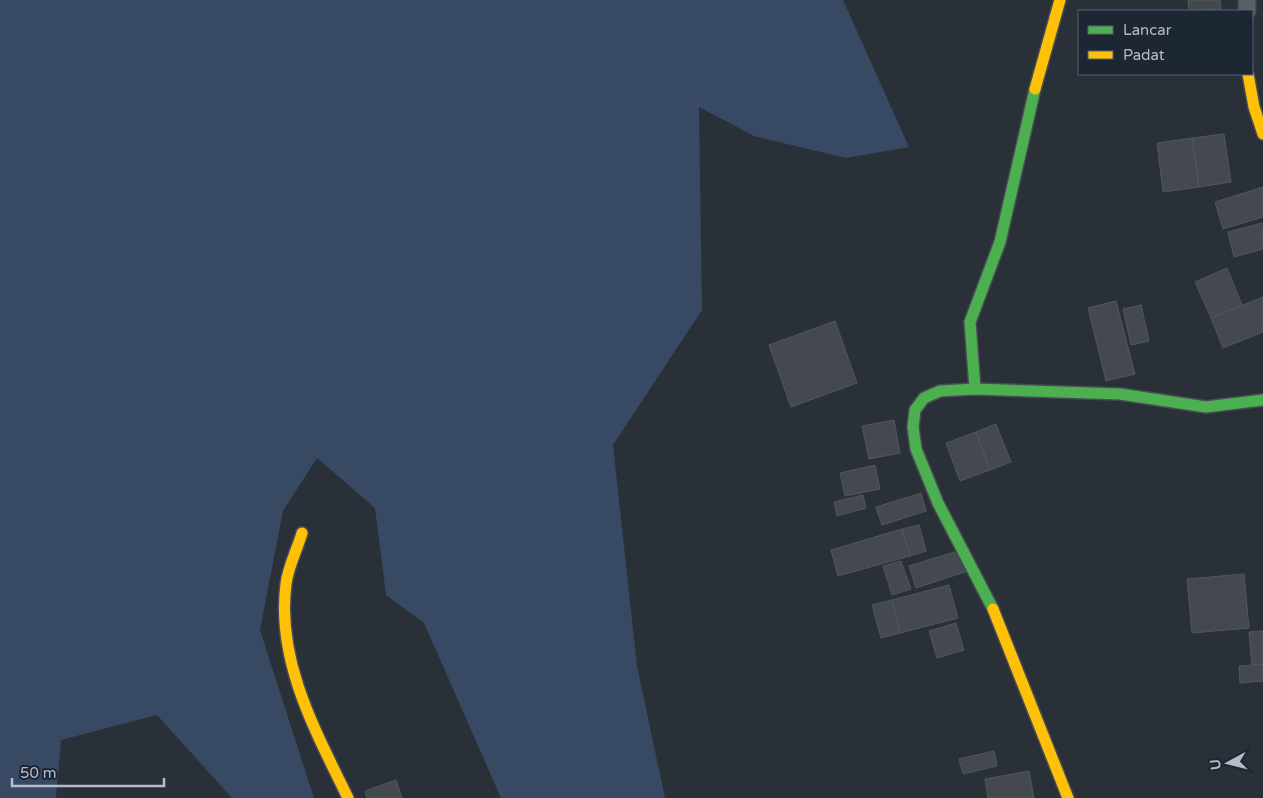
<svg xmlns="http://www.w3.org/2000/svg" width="1263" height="798" viewBox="0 0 1263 798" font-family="'Varela Round',sans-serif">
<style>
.water{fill:#384963}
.building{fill:#444950;stroke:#52575f}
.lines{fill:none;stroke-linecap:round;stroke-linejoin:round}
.street-casing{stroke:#484c53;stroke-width:19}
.fast-casing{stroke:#484c53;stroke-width:14}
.slow-casing{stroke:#484c53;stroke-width:14}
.street{stroke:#5a5e66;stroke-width:16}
.fast{stroke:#4caf50;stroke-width:11}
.slow{stroke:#ffc107;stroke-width:11}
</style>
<rect width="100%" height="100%" fill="#2a3038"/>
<path class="water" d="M0,0H843L909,147L846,158L754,136L699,107L702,310L613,445L637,666L665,798H501L424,623L386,595L375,508L317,458L283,511L260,630L314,798H232L157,715L61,740L56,798H0Z"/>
<g class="building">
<path d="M1188,0H1220L1221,9L1189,11Z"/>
<path d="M1224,134L1231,182L1199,187L1192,138Z"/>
<path d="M1192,138L1199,187L1163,192L1157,143Z"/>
<path d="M1263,187V217L1223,229L1215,202Z"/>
<path d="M1262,223L1263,249L1234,257L1228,232Z"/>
<path d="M1227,268L1242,305L1211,318L1195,282Z"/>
<path d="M1263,297V332L1223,348L1211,318Z"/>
<path d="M1116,301L1135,374L1106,381L1088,308Z"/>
<path d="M1141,305L1149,341L1131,345L1123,309Z"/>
<path d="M835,321L857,383L791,407L769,345Z"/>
<path d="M894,420L900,453L869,459L862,426Z"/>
<path d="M996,424L1011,462L990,470L976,432Z"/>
<path d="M976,432L990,470L960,481L946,443Z"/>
<path d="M875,465L880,489L845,496L840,473Z"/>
<path d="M921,493L926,511L882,525L876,507Z"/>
<path d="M863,495L866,508L837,516L834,502Z"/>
<path d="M919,525L926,551L910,556L902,529Z"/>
<path d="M902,529L910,556L838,576L831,550Z"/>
<path d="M961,550L968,571L916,588L909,566Z"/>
<path d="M901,561L911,589L892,595L883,566Z"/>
<path d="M1244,574L1249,628L1192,633L1187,579Z"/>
<path d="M949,585L958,618L900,633L892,600Z"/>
<path d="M892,600L900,633L881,638L872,605Z"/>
<path d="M956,623L964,650L937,658L929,631Z"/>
<path d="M1263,631V665H1252L1249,632Z"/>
<path d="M1252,665H1263V681L1240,683L1239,666Z"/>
<path d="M994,751L997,766L963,774L959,759Z"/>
<path d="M1029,771L1034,798H988L985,779Z"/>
<path d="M396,780L402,798H367L365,791Z"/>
</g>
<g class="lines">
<defs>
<path id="street" d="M1247,11V0"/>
<g id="fast">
<path d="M975,389L970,322L1000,242L1035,89"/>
<path d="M993,609L938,503L916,449L913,427L915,410L924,398L940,391L975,389L1120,394L1206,407L1263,400"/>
</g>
<g id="slow">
<path d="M1248,74L1254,107L1263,134"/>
<path d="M1035,89L1060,0"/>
<path d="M302,533C297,550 288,567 286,584C276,661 316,732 348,798"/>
<path d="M993,609L1068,798"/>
</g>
</defs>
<use href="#street" class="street-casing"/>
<use href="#fast" class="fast-casing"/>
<use href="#slow" class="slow-casing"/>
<use href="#street" class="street"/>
<use href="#fast" class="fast"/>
<use href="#slow" class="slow"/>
</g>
<rect x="1078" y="10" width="175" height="65" fill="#1d2633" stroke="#59626f"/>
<rect x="1088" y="26" width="25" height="8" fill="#4caf50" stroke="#59626f"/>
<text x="1123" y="35" font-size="15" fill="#b4bcc9">Lancar</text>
<rect x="1088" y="51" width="25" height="8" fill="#ffc107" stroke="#59626f"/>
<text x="1123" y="60" font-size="15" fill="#b4bcc9">Padat</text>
<g transform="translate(1228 763) rotate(263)" stroke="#1d2633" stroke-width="4" paint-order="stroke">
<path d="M0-4L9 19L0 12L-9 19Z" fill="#b4bcc9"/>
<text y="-8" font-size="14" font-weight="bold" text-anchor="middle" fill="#b4bcc9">U</text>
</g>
<path d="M12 778v8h152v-8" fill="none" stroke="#b4bcc9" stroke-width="2.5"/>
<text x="20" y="778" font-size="15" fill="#b4bcc9" stroke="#1d2633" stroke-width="4" paint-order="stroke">50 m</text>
</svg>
